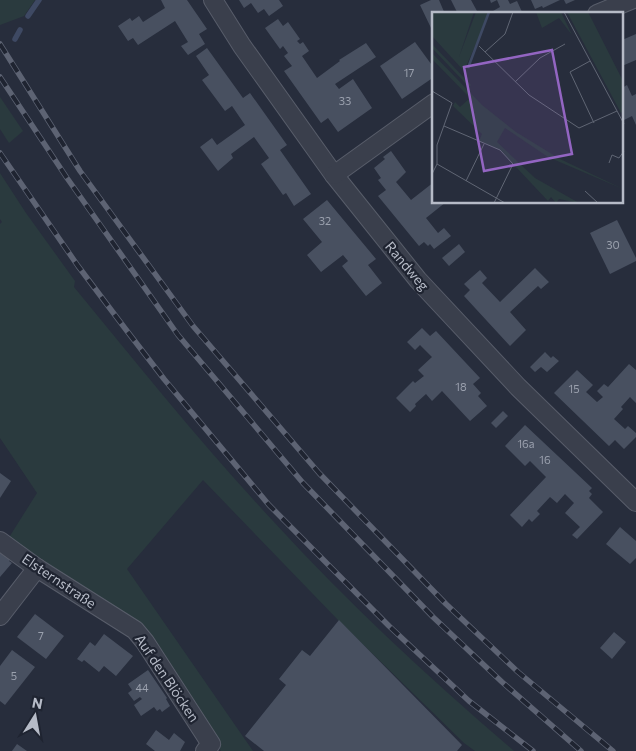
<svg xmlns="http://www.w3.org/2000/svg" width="636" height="751" viewBox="0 0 636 751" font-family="Commissioner,sans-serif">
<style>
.green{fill:#2a3a3e}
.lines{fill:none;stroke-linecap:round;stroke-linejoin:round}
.stream{stroke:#3e4963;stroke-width:5.5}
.building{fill:#485060}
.minor-casing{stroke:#585d6a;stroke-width:20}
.minor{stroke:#3a3f4c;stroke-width:18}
.rail-casing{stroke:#5d6373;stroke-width:5.5}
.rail{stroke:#1f2431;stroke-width:4;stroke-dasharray:11;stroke-linecap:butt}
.labels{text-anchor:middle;stroke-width:4.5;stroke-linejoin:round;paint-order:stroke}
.number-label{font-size:11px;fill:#9aa0ad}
.street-label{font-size:14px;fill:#b6bbc7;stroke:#1f2431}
.inset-river{fill:none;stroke:#3e4963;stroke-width:2.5}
.inset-road{fill:none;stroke:#606674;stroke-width:1}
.view{fill:#9365c2;fill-opacity:0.15;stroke:#9365c2;stroke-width:2.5}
.inset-edge{fill:none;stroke:#b6bbc7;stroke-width:2.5}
</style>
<rect width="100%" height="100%" fill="#272d3c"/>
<g class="green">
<path d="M0,0H35L24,16L0,25Z"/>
<path d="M0,97L23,131L9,143L0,129Z"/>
<path d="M0,173L26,213L75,281L74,287C139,366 203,446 273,521C348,603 430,679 514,751H475L464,743L339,621L203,480L127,569L253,751H221L145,633L8,539L37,493L0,438V224L2,222L0,219Z"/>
</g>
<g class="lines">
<g class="stream">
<path d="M28,16L39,0"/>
<path d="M15,39L20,30"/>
</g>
</g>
<g class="building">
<path d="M161,0H187L207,29L199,34L205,44L188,55L181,46L188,42L175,21L138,45L133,38L128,41L118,26L130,18L132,21L139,16L143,22L165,8Z"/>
<path d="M239,0H279L283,6L269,16L264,9L258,13L251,3L244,8Z"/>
<path d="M431,0H439L445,14H434V27L431,28L420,5Z"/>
<path d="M451,0H471L477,11L472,14H458Z"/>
<path d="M490,0H508L510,4L517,1L523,14H495L493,11L500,7L497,0L491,3Z"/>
<path d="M531,0H560L543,8L542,6L535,9Z"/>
<path d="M564,0H575L566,4Z"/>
<path d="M278,19L283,26L288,22L300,39L297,41L300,44L303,42L309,51L302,56L317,78L340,61L339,60L366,43L376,57L335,84L339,89L353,79L372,108L338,132L328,118L321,123L284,71L292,66L284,56L288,53L283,46L280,49L265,28Z"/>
<path d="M636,34V60L622,66V40Z"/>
<path d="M415,42L434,68V77L402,99L380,66Z"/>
<path d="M207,48L243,98L250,93L287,145L280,150L311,194L294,206L286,193L283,195L261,164L269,158L254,137L231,154L233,158L218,171L200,147L212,138L217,145L245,125L232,106L225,111L202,80L209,75L196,56Z"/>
<path d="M627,85L632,96L636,94V125L632,116L624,120L622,116V88Z"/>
<path d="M391,151L406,172L396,182L411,200L434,182V202H446L426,218L438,233L444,228L451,236L434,249L430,244L428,246L424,242L419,246L378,196L386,190L378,180L381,178L374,168L385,159L383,157Z"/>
<path d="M327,200L376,259L368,265L382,283L366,296L342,266L348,261L343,255L321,272L307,255L322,242L303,219Z"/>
<path d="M617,220L636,258V261L610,274L590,233Z"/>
<path d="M459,244L465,252L449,266L442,258Z"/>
<path d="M535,268L549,282L541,289L538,286L510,312L526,330L510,346L464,296L470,290L464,284L480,270L487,278L482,283L500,302Z"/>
<path d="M422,328L430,336L436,331L480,378L473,384L481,393L478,396L487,406L470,421L442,391L432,401L426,394L415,404L416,406L410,412L396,398L413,381L415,383L424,376L418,370L432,357L420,345L415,350L407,342Z"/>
<path d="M545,352L551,358L553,356L559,361L547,372L541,367L535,372L530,367Z"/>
<path d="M629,364L636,370V403L630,397L621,407L623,409L614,419L625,429L628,426L636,433V437L624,449L615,440L609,446L554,393L577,370L593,385L586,392L597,402L603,397L597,391L604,384L608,387Z"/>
<path d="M503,411L508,416L496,428L491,423Z"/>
<path d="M525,425L592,488L589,491L592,494L589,498L603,512L577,539L572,535L580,527L565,513L574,503L565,494L557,503L550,497L537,511L540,514L532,522L529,519L522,527L510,515L546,477L530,461L525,466L505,446Z"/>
<path d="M0,473L11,481L0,498Z"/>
<path d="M620,527L636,541V558L630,564L606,544Z"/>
<path d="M0,545L13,556L9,561L12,563L0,577Z"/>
<path d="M35,614L64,636L46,659L17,637Z"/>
<path d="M339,620L462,745L457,751H264L245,736L286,685L279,679L302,650L310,656Z"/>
<path d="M614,632L626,642L612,659L600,648Z"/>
<path d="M104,634L133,656L116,676L104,666L99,672L84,660L82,662L77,659L90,642L95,646Z"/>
<path d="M12,650L35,667L5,705L0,701V666Z"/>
<path d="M148,670L167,698L166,699L170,706L162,712L160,709L157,711L154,707L141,716L134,705L142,699L140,697L134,701L128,693L132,690L128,684Z"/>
<path d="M156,730L169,740L174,733L185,742L180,751H155L146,744Z"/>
<path d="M17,744L27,751H12Z"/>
</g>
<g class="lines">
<defs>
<g id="minor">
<path d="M213,0L242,46L334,175L418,280L518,387L636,502"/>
<path d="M597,14L631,0"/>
<path d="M334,175L434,103"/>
<path d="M0,541L37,568L135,630L145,642L211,744L205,751"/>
<path d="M0,616L37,568"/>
</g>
</defs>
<use href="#minor" class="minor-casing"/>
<use href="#minor" class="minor"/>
<defs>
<g id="rail">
<path d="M0,44L80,171L193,326L319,473L446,604L518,672L613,751"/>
<path d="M0,77L67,178L178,335L303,483L433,617L502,682L581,751"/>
<path d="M0,153L78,266L127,331L164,379L269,505L389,626L469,701L533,751"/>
</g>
</defs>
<use href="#rail" class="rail-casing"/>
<use href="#rail" class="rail"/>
</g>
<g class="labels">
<g class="number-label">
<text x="409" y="77">17</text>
<text x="345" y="105">33</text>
<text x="325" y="225">32</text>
<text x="613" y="249">30</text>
<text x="461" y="391">18</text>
<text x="574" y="393">15</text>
<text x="526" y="448">16a</text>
<text x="545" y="464">16</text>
<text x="41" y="640">7</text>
<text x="14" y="680">5</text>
<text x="142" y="692">44</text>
</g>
<g class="street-label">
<text transform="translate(407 266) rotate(50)" y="5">Randweg</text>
<text transform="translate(59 581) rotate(34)" y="5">Elsternstraße</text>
<text transform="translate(167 678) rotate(56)" y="5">Auf den Blöcken</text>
</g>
</g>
<g transform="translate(432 12)">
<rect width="191" height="191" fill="#272d3c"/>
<path d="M0,0H42L27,45L44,0H58L32,59L0,24ZM104,0H129L140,23L127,6L110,16ZM135,0H156L191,69V99L189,101ZM0,32L39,73L37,75L0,36ZM0,41L50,93L84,120L128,147L191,177L116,145L73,116L65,130L103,166L147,191L127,187L124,191L119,185L116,189L69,139L47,129L50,122L21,94L23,90L28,95L38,86L0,47Z" fill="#2a3a3e"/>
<path class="inset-river" d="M36,56L57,0"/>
<path class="inset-road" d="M132,0L192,112M47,34L97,83L147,116L185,99M53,40L73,22L81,0M158,49L138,60L162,111M83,70L108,46L133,32M0,79L20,91L5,133V152L0,162M12,114L68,138L81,152L62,191M177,151L180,143L187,146L192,139M5,152L73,191M34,169L52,132M153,179L166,191"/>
<path class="view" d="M120,38L140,142L52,159L32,55Z"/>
<rect width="191" height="191" class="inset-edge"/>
</g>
<g transform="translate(35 716) rotate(11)" stroke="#1f2431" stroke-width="4" paint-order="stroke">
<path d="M0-4L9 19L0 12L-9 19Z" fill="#b6bbc7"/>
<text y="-8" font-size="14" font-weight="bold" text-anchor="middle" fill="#b6bbc7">N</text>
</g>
</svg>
